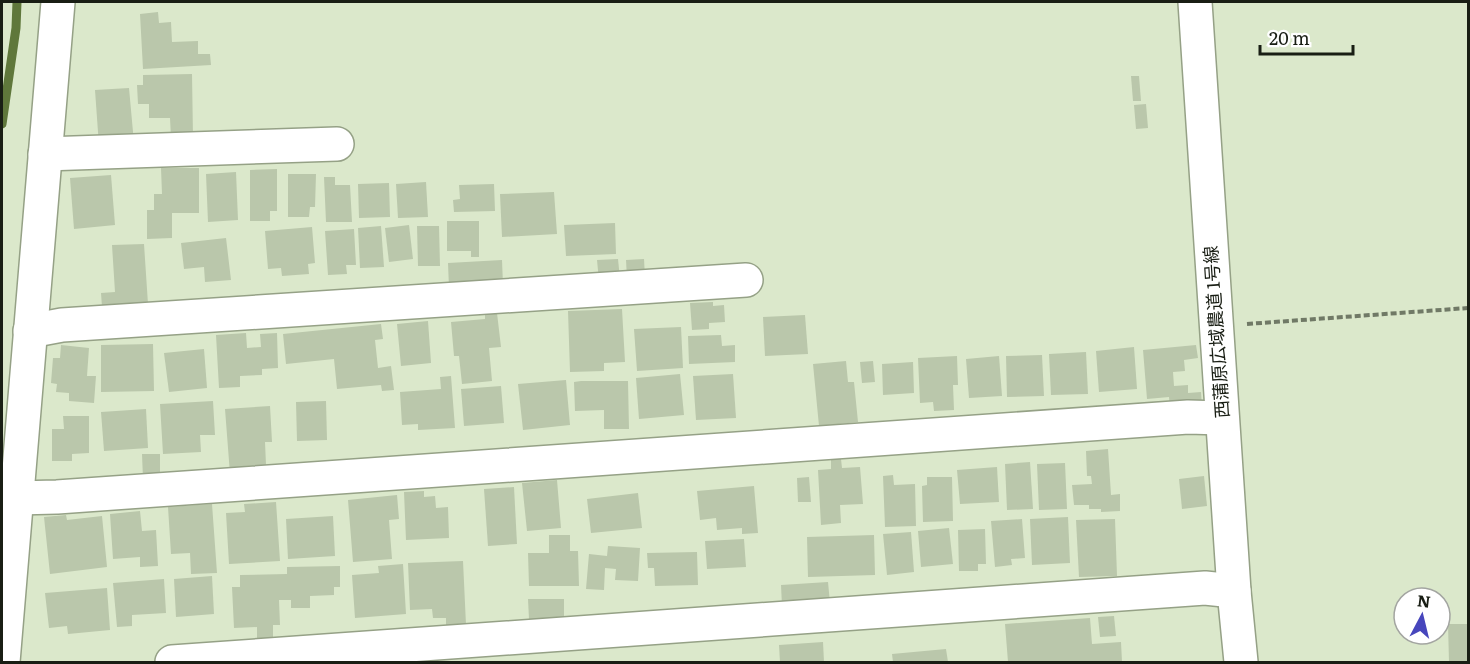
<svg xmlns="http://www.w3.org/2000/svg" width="1470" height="664" viewBox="0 0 1470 664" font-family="Literata,'Noto Sans JP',serif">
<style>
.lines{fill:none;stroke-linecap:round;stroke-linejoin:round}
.stream{stroke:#5f773b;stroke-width:9}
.building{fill:#bac7ab}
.minor-casing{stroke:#95a186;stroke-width:36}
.path{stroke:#707966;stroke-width:4;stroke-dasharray:6 3;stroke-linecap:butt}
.minor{stroke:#fff;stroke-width:33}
.labels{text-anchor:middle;stroke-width:4.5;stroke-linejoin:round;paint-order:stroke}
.street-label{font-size:18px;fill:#191e14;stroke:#fff}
</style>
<rect width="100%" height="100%" fill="#dbe8cb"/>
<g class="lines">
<path class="stream" d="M2,124L16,28L17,2"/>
</g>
<g class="building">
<path d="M158,12L159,23L171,22L172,42L198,41V54H210L211,65L143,69L140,14Z"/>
<path d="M192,74L193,138H171L170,118H149V104H138L137,85H143V75Z"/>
<path d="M1131,76H1139L1141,101H1133Z"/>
<path d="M129,88L134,143L99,146L95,90Z"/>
<path d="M1146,104L1148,128L1136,129L1134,105Z"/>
<path d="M161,168H199V213H172V238L147,239V210H154V194H162Z"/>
<path d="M277,169V211H270V221H250V170Z"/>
<path d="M236,172L238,220L208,222L206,174Z"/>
<path d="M288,174H316L315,207H310L309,217H288Z"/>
<path d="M111,175L115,225L74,229L70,178Z"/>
<path d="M324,177H335V185H350L352,222H326Z"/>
<path d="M426,182L428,217L398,218L396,184Z"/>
<path d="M389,183L390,217L359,218L358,184Z"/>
<path d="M494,184L495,211L454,212L453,200L460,199L459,185Z"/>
<path d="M554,192L557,234L502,237L500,194Z"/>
<path d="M447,221H479V257H471V251H447Z"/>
<path d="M615,223L616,254L566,256L564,225Z"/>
<path d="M409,225L413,259L389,262L385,228Z"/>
<path d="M381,226L384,267L360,268L358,228Z"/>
<path d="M417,226H439L440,266H418Z"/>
<path d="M312,227L315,263L308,264L309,274L282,276L281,268L268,269L265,231Z"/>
<path d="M354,229L356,265H346L347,274L328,275L325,231Z"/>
<path d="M226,238L231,280L205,282L204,267L184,269L181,243Z"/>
<path d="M144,244L148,304L102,307L101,293L115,292L112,245Z"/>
<path d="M618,259L620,279L599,281L597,260Z"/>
<path d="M644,259L645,277L627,278L626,260Z"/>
<path d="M502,260L503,285L449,288L448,263Z"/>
<path d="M713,302V306L724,305L725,322L709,323V329L692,330L690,303Z"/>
<path d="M622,309L625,362L604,363V371L570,372L568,311Z"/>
<path d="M497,313L501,347L489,348L492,381L462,384L459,356H454L451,322L485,319V314Z"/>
<path d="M805,315L808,354L765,356L763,317Z"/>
<path d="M428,321L431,363L401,366L397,324Z"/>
<path d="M381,324L383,339L375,340L378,368L391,366L394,390L382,391L381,385L337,389L334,359L286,364L283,334Z"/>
<path d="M681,327L683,368L637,371L634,329Z"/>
<path d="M246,333L247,348L261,347L260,334L277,333L278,368L262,369V375L240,376V387L219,388L216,335Z"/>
<path d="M721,335L722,346L735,345V362L689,364L688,336Z"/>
<path d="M153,344L154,391L101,392V345Z"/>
<path d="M61,345L89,348L87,376H96L94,403L69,401V393L56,392L57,384L51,383L53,358H60Z"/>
<path d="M1196,345L1198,358L1184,360L1185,371L1173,372L1174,386L1188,385V393L1201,392L1202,406L1170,408L1169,397L1147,399L1143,350Z"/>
<path d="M1134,347L1137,389L1099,392L1096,351Z"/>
<path d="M204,349L207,388L169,392L164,353Z"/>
<path d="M1086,352L1088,394L1051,395L1049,354Z"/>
<path d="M1042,355L1044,396L1007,397L1006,356Z"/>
<path d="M957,356L958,385H953L954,410L934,411L933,402L920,403L918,358Z"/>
<path d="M999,356L1002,396L969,398L966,359Z"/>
<path d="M846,361L848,382H854L858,422L819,426L813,364Z"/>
<path d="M873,361L875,382L862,383L860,362Z"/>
<path d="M913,362L914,393L883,395L882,364Z"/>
<path d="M680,374L684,415L639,419L636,378Z"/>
<path d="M733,374L736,418L696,420L693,376Z"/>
<path d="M451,376L455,428L418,430V424L402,425L400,392L441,389L440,377Z"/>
<path d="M566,380L570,425L523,430L518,384Z"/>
<path d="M581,381H628L629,429H604V410L575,411L574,382Z"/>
<path d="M501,386L504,423L464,426L461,389Z"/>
<path d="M213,401L215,435H200L201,452L163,454L160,404Z"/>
<path d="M326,401L327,440L297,441L296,402Z"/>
<path d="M270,406L272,442H265L266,465L243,466L244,474H230L225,409Z"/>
<path d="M146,409L148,448L104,451L101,412Z"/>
<path d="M63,416H89V453L72,454V461H52V429H64Z"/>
<path d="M1108,449L1111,495L1120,494V511L1101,512V509H1089V505H1074L1072,485L1092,484L1091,476H1087L1086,451Z"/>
<path d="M142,454H160V479H143Z"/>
<path d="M831,459H841L842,468L860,467L863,504L840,505L841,523L821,525L818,470L831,469Z"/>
<path d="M1030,462L1033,509L1007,510L1005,464Z"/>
<path d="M1065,463L1067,509L1039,510L1037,464Z"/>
<path d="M997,467L999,502L960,504L957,470Z"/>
<path d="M893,475L894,485L915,484L916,526L885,527L883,476Z"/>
<path d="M1204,476L1207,506L1182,509L1179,479Z"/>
<path d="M809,477L811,502H798L797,478Z"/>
<path d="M927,477H952L953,521L923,522L922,486L927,485Z"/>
<path d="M557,480L561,528L527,531L522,483Z"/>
<path d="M754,486L758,533L742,534V528L717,530L716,518L700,520L697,491Z"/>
<path d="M514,487L517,544L488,546L484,489Z"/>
<path d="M424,491V497L435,496L436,508L448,507L449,538L406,540L404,492Z"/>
<path d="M638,493L642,528L591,533L587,499Z"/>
<path d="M397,495L399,519L389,520L392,559L353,562L348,500Z"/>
<path d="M276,502L280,561L229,564L226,513L245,512L244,504Z"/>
<path d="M212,504L217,573L191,574L190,553L171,554L168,507Z"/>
<path d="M140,511L142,531L156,530L158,566L140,567V557L113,559L110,514Z"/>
<path d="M66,515L67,520L102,516L107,567L50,574L44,517Z"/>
<path d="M333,516L335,556L288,559L286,519Z"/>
<path d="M1068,517L1070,563L1032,565L1030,519Z"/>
<path d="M1022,519L1025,558L1011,559L1012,565L995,567L991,521Z"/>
<path d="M1115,519L1117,576L1079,577L1076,520Z"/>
<path d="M949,528L953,564L921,567L918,531Z"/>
<path d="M985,529L986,564H978V571H959L958,530Z"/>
<path d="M911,532L914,572L887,575L883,534Z"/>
<path d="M549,535H570V551H578L579,586H529L528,553H549Z"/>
<path d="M874,535L875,575L808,577L807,537Z"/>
<path d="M744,539L746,567L707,569L705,541Z"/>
<path d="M608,546L640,548L638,581L615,580L616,569L605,568L604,590L586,589L589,554L607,556Z"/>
<path d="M697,552L698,585L655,586L654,568H648L647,553Z"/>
<path d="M463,561L466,625L446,626V618H433L432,609L410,610L408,563Z"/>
<path d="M403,564L406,614L355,618L352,575L379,573L378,566Z"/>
<path d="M340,566V587H334V595L310,596V608H291V600H279L280,625H273V641H257V627L234,628L232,587H240V575L287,574V567Z"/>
<path d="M212,576L214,614L176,617L174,579Z"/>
<path d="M164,579L166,613L132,615V626L117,627L113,583Z"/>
<path d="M828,582L830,603L782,606L781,585Z"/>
<path d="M107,588L110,630L68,634L67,626L49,628L45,593Z"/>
<path d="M528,599H564V619H529Z"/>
<path d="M1114,616L1116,636L1100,637L1098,617Z"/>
<path d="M1090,618L1092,644L1121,642L1122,662H1008L1005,624Z"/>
<path d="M1448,624H1468V662H1449Z"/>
<path d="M823,642L824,662H780L779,645Z"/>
<path d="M946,649L948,662H893L892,654Z"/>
</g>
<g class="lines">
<defs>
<g id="minor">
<path d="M1195,2L1234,591L1241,662"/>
<path d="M45,154L337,144"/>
<path d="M30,331L62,325L746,280"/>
<path d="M16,498L57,497L1188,417L1222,418"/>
<path d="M3,662L58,2"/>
<path d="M172,662L1205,588L1234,591"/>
</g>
</defs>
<use href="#minor" class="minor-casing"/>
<path class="path" d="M1247,324L1468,308"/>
<use href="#minor" class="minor"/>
</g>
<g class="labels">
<g class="street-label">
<text transform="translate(1217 332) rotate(-94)" y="6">西蒲原広域農道 1号線</text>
</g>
</g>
<rect width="1470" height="664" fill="none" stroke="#191e14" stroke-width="6"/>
<g transform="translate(1422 616) rotate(7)"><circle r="28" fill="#ffffff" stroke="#a3a5a1" stroke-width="1.5"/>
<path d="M0-4.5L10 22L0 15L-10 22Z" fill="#4746bc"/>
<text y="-9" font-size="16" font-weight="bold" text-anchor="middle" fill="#191e14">N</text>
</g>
<path d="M1260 45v9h93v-9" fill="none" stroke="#191e14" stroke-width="3"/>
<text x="1269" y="45" font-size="18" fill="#191e14" stroke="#ffffff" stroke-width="4.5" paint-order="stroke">20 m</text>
</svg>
